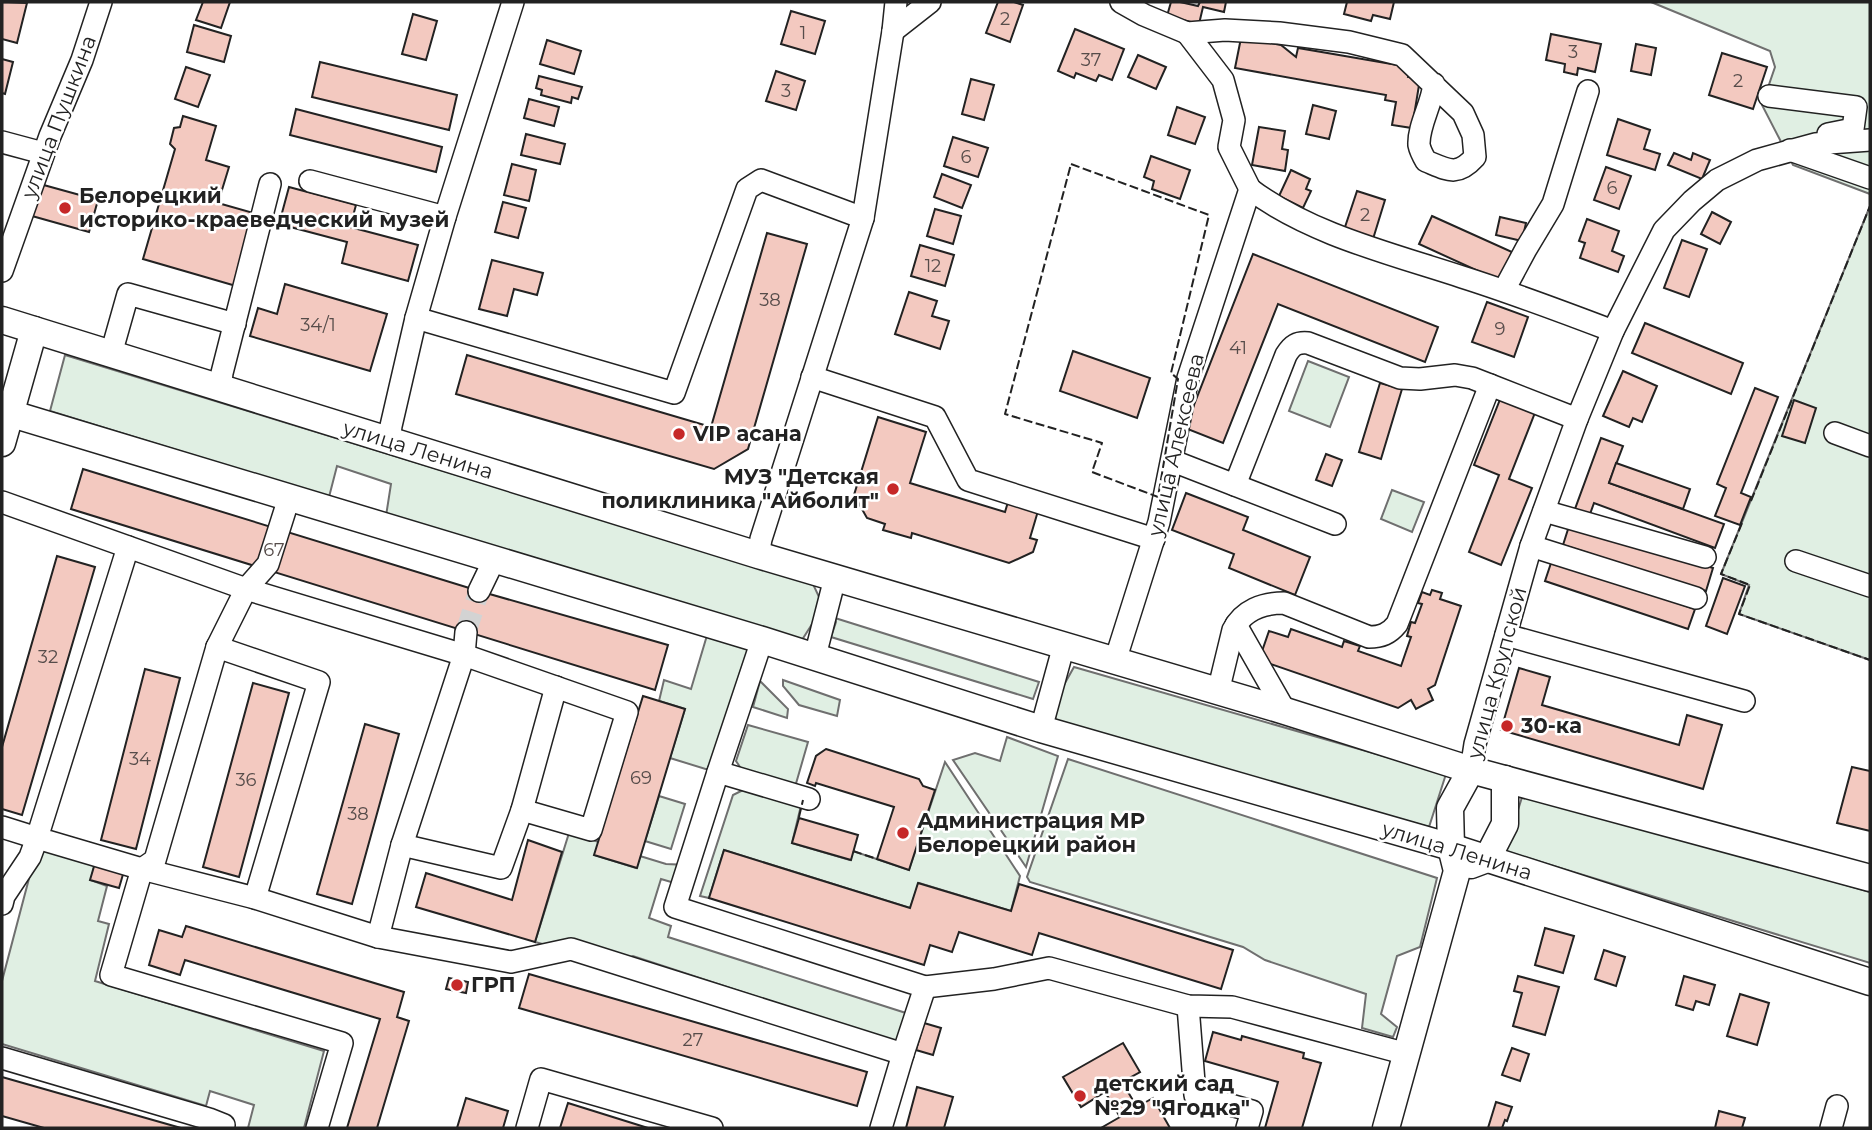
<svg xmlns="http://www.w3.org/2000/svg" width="1872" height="1130" viewBox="0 0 1872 1130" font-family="Montserrat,sans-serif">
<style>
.green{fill:#e0efe3;stroke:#6f6f6f;stroke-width:2}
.building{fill:#f3c9c0;stroke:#222;stroke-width:2}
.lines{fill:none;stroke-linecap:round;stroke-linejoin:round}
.minor-tunnel{stroke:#d3d3d3;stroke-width:21;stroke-dasharray:21 10;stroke-linecap:butt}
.minor-casing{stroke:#222;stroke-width:24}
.major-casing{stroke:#222;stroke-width:29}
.minor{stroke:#fff;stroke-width:21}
.major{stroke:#fff;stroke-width:26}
.fence{stroke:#222;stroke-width:2;stroke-dasharray:9 3.5;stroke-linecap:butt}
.poi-dot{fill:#c62828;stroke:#fff;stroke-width:2.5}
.labels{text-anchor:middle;stroke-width:5;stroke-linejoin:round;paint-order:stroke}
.number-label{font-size:18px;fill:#564c4a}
.street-label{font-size:21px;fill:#222;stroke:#fff}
.poi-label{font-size:21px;font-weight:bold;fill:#222;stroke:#fff;text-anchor:start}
</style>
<rect width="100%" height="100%" fill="#fff"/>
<g class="green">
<path d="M1651,2H1870V194L1793,165L1762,105L1775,67L1770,51Z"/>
<path d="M1870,206V660L1739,614L1749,585L1721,574Z"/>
<path d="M65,355L813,584L820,599L814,621L800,643L386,516L391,484L337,466L329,497L50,411Z"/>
<path d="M1308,361L1349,377L1330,427L1289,411Z"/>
<path d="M1392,490L1424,502L1412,532L1381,519Z"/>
<path d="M835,618L1039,682L1033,699L831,637L836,622Z"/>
<path d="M708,632L750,646L712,771L670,758L685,709L659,701L664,680L691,689Z"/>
<path d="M1074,667L1446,774L1429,827L1055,724L1056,699Z"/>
<path d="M783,680L840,700L837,716L799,705L783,686Z"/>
<path d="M760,681L788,709L787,718L753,707Z"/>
<path d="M748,725L808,742L795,787L742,770L736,761Z"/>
<path d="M1007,737L1058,756L1026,867L953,760L975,753L1000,761Z"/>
<path d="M1068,759L1437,878L1420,947L1397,956L1381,1014L1397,1027L1393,1037L1362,1028L1366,994L1265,960L1243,947L1030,882L1027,877Z"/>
<path d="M945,762L1020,876L1011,911L919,883L910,908L724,850L709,898L700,896L733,795L745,789L804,793L792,843L850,860L853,851L909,870Z"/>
<path d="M1524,791L1870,892V963L1505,851Z"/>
<path d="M659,796L685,804L671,849L645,841Z"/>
<path d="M569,833L599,842L595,855L636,868L640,856L666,864L688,865L678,884L661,879L649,918L671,926L668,937L909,1014L901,1044L633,956L617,964L535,942Z"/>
<path d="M43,849L95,863L91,880L107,886L98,921L109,924L95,981L324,1051L304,1128H248L254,1105L210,1091L206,1106L2,1044V981L36,852Z"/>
</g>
<g class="building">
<path d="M2,2L27,3L17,43L2,39Z"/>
<path d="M203,2H230L221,28L196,20Z"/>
<path d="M998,2H1014L1023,5L1010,42L986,33Z"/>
<path d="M1171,2H1180L1198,6L1200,2H1226L1224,12L1203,7L1199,24L1167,16Z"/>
<path d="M1347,2H1394L1390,19L1373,15L1371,21L1344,14Z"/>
<path d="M791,11L825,21L815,54L781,44Z"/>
<path d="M413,14L437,21L426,60L402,54Z"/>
<path d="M194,25L231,36L224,62L187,52Z"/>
<path d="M1075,29L1124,49L1112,80L1099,75L1096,81L1076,73L1074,78L1058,71Z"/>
<path d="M1551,34L1601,44L1595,72L1578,68L1577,75L1564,72L1565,64L1546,60Z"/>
<path d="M1241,38L1281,45L1296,57L1298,48L1409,67L1408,77L1420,79L1412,128L1392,125L1396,102L1385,100L1386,95L1235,68Z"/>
<path d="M547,40L581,51L574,74L540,64Z"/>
<path d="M1636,44L1656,48L1651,75L1631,71Z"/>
<path d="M1722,53L1767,67L1753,109L1709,95Z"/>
<path d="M1138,55L1166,67L1156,89L1128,77Z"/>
<path d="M2,59L13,62L5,94L2,93Z"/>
<path d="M320,62L457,95L449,130L312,97Z"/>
<path d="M186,67L210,75L198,107L175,99Z"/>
<path d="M776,71L805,81L796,110L766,101Z"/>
<path d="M539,76L582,87L578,99L572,97L571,103L541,95L542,90L536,88Z"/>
<path d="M971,79L994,85L984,120L962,114Z"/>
<path d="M529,99L559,107L554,126L524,118Z"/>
<path d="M1313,105L1336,111L1329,139L1306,134Z"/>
<path d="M1177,107L1205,117L1195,144L1168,135Z"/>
<path d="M296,109L442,147L436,172L290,135Z"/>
<path d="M183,116L216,126L206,160L229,167L218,203L257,214L236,286L143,259L175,149L170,144L174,128L180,127Z"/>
<path d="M1618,119L1650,130L1644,149L1660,154L1655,170L1607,155Z"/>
<path d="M1259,127L1285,131L1282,149L1288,150L1285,171L1252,165Z"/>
<path d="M526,134L565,144L560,164L521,155Z"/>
<path d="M953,137L988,148L978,177L944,166Z"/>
<path d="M1674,153L1691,160L1693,153L1710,160L1702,179L1668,165Z"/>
<path d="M1151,156L1190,170L1180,199L1152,189L1154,181L1144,177Z"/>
<path d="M512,164L536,170L529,201L504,195Z"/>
<path d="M1606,167L1631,176L1619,209L1594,200Z"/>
<path d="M1291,170L1310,179L1306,189L1311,191L1303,208L1279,196Z"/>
<path d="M942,174L971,185L962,208L934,197Z"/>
<path d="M40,184L98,200L89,232L32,216Z"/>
<path d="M289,187L356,205L350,227L418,245L408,281L342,263L347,242L279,224Z"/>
<path d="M1357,191L1385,200L1373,239L1344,230Z"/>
<path d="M503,202L526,208L518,238L495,232Z"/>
<path d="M935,209L961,216L953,244L927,236Z"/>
<path d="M1712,212L1731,222L1720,244L1701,234Z"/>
<path d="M1432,216L1512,252L1500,281L1419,244Z"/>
<path d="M1500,217L1526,223L1522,241L1496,235Z"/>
<path d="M1587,219L1619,231L1612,251L1624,256L1618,272L1580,258L1585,243L1579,241Z"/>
<path d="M767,233L807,244L748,449L714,469L456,394L467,355L711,427Z"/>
<path d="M1682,240L1707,249L1689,297L1664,288Z"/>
<path d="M920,245L954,255L945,286L911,276Z"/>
<path d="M1253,254L1438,327L1425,362L1278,304L1223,443L1185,428Z"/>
<path d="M492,260L543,273L537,295L514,289L507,316L479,309Z"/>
<path d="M285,284L387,314L370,371L250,336L258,308L277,314Z"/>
<path d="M909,292L937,301L932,316L949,321L940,349L895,334Z"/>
<path d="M1487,302L1528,317L1514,357L1472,342Z"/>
<path d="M1645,323L1743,363L1731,394L1632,353Z"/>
<path d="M1073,351L1150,378L1137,418L1060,391Z"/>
<path d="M1623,371L1657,386L1642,422L1633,418L1629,427L1603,416Z"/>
<path d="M1380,383L1402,389L1381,459L1359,452Z"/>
<path d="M1755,388L1778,397L1741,493L1751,497L1740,525L1715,516L1726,488L1717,484Z"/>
<path d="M1501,397L1536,410L1509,479L1532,488L1501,565L1469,552L1499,475L1474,465Z"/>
<path d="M1794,400L1816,408L1805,443L1782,436Z"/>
<path d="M878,417L926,432L910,483L1005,512L1008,502L1038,511L1030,538L1037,540L1033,552L1009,563L912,533L911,538L883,530L885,524L867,518L854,495Z"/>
<path d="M1601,438L1623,446L1609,483L1724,524L1715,548L1594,503L1590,514L1575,509Z"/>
<path d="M1326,454L1342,460L1332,486L1316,480Z"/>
<path d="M1616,463L1690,489L1683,509L1609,483Z"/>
<path d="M83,469L479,591L668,645L655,690L71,509Z"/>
<path d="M1186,493L1248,517L1243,530L1310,557L1295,595L1229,568L1234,554L1172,530Z"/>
<path d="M1570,523L1713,568L1706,591L1563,545Z"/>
<path d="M57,556L95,567L22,815L2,809V747Z"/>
<path d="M1552,560L1695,609L1688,629L1545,581Z"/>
<path d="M1723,578L1745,586L1727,634L1706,626Z"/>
<path d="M1432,590L1442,593L1440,599L1461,606L1435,685L1428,689L1433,700L1416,709L1411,700L1398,708L1259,660L1269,631L1288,637L1291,629L1342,647L1344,641L1360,646L1358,651L1401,666L1411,637L1407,636L1411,622L1415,623L1422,604L1418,603L1422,592L1430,595Z"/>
<path d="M1519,668L1550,677L1542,705L1679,745L1687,715L1722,725L1703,789L1501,730Z"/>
<path d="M145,669L180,678L136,849L101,840Z"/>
<path d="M253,683L289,693L239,877L203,867Z"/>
<path d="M643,696L685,709L637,868L594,855Z"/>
<path d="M365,724L399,734L352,904L317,894Z"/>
<path d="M826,749L919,779L923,786L935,790L909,870L877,859L894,807L816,783L815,786L807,783L816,756Z"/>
<path d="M1852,767L1870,771V831L1837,823Z"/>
<path d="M799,818L858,835L851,860L792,843Z"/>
<path d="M528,840L562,852L535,942L416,907L426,873L512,900Z"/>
<path d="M724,850L910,908L918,883L1011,911L1019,884L1233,950L1221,989L1039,933L1032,955L959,932L952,952L930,945L924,965L709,898Z"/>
<path d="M95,863L124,871L119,888L90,880Z"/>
<path d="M186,926L404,992L397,1017L409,1021L377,1128H347L380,1019L185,960L180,975L149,965L159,930L182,937Z"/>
<path d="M1545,928L1574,936L1563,973L1535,965Z"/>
<path d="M1604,950L1625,957L1616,986L1595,979Z"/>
<path d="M529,974L867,1072L857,1106L519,1008Z"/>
<path d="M1518,976L1559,987L1545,1035L1513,1026L1522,993L1514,991Z"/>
<path d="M1684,976L1715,985L1709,1005L1696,1001L1693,1010L1676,1005Z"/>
<path d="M449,978L468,982L466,993L446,989Z"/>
<path d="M1740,994L1769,1003L1757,1045L1727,1036Z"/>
<path d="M924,1023L941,1028L933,1055L916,1050Z"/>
<path d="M1213,1032L1241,1040L1242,1036L1304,1053L1303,1058L1321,1063L1302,1128H1265L1278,1082L1205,1061Z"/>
<path d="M1123,1043L1140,1072L1122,1082L1137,1107L1153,1098L1170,1128H1101L1120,1117L1105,1092L1081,1107L1063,1077Z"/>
<path d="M1512,1048L1529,1054L1520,1081L1502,1075Z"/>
<path d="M2,1077L181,1128H44L2,1116Z"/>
<path d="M917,1087L953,1097L944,1128H906Z"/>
<path d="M466,1098L508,1111L503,1128H457Z"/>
<path d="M1496,1102L1512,1107L1507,1121L1505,1120L1502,1128H1488Z"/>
<path d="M568,1103L648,1128H560Z"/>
<path d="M1719,1111L1745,1118L1742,1128H1715Z"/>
</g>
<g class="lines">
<path class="minor-tunnel" d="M466,632L479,591"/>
<defs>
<g id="minor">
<path d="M1121,2L1144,15L1187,33L1225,30L1279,33L1349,42L1402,55L1463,113L1473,135L1475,157C1457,177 1448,170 1426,161C1423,156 1420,150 1419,145C1418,126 1432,104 1434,84"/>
<path d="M893,31L930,2"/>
<path d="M1187,33L1223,80L1234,120L1229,147L1250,189"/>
<path d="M1769,96L1856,107L1853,129L1828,134"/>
<path d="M2,142L43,153"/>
<path d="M1790,150L1870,178"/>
<path d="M310,181L445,217"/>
<path d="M2,271L50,136L82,60L101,2"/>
<path d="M1504,290L1526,249L1553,204L1588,91"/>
<path d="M416,318L674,393L747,189L761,180L863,218"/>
<path d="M111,354L128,294L235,324"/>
<path d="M812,377L935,417L968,480L1154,539"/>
<path d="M220,389L222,373L270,184"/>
<path d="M1835,433L1870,446"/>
<path d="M389,441L391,426L416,318L445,217L513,2"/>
<path d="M1173,461L1335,524"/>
<path d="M1235,485L1286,355C1292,345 1297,342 1308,343L1400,378L1420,379L1455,375L1472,378L1490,385"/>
<path d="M289,498L268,564L246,589L464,655L627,712L591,830L522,810L501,868L402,845"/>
<path d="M2,502L246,589L217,647L155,860L142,869L111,975L342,1043L317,1128"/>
<path d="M1544,511L1705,557"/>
<path d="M1531,546L1696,598"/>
<path d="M128,547L37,838L142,869L255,898L378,937L511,962L571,949L903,1054L881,1128"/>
<path d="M758,555L761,539L863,218L893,31L896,2"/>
<path d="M1796,561L1870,586"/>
<path d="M479,591L494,560"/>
<path d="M1236,625L1285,711"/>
<path d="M1506,635L1744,701"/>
<path d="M762,640L718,772L675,907L925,987L903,1054"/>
<path d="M217,647L319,682L255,898"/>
<path d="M815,656L835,578"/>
<path d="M1115,661L1159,522L1188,378L1250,189C1309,234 1392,254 1462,277C1513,293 1563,312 1613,331"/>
<path d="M1218,692L1233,630C1243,610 1263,603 1284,603L1369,637C1381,637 1389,634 1397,624L1490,385L1577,419"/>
<path d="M1041,729L1064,645"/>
<path d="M1471,770L1475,744L1531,546L1577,419L1613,331L1664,230L1692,201L1717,180L1757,160L1815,144L1870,140"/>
<path d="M718,772L809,799"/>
<path d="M522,810L556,687"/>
<path d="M2,827L37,838L30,857L4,896L2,904"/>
<path d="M378,937L402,845L464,655L466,632"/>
<path d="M925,987L994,979L1049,968L1188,1006L1232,1007L1407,1054"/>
<path d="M1188,1006L1195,1095L1252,1111L1247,1128"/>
<path d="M2,1058L209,1119L224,1125L223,1128"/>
<path d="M527,1128L541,1079L712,1128"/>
<path d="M1831,1128L1837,1106"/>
</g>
<g id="major">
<path d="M2,320L758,555L1285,711L1471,770L1870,878"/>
<path d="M2,411L762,640L1041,729L1451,847L1870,982"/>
<path d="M2,443L34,330"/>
<path d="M1471,865L1487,859L1505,824V779"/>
<path d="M1386,1128L1457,871L1451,847L1450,808L1471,770"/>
</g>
</defs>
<use href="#minor" class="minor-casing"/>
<use href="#major" class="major-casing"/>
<use href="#minor" class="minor"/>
<use href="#major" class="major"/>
<g class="fence">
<path d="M1071,164L1209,215L1171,373L1178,379L1158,497L1092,472L1102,443L1005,414Z"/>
<path d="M1751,501L1870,206"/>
<path d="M1742,523L1721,574L1750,585L1739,614L1870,660"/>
<path d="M799,817L803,800"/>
<path d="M853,851L877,859"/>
</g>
</g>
<g class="poi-dot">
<circle cx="65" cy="208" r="7"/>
<circle cx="679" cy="434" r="7"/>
<circle cx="893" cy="489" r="7"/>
<circle cx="1507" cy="726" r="7"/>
<circle cx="903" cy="833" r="7"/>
<circle cx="457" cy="985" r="7"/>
<circle cx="1080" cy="1096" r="7"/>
</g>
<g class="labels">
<g class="number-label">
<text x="1005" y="25">2</text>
<text x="803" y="39">1</text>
<text x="1573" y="58">3</text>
<text x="1091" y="66">37</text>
<text x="1738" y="87">2</text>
<text x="786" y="97">3</text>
<text x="966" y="163">6</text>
<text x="1612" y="194">6</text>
<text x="1365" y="221">2</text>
<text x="933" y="272">12</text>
<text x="770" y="306">38</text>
<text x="318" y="331">34/1</text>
<text x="1500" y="335">9</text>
<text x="1238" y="354">41</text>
<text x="274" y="556">67</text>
<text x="48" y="663">32</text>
<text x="140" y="765">34</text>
<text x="641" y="784">69</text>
<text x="246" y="786">36</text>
<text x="358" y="820">38</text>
<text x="693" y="1046">27</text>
</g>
<g class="street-label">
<text transform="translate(59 117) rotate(-69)" y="7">улица Пушкина</text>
<text transform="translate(1176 445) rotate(-77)" y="7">улица Алексеева</text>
<text transform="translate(418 450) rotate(17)" y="7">улица Ленина</text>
<text transform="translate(1497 673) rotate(-75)" y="7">улица Крупской</text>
<text transform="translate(1457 851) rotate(17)" y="7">улица Ленина</text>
</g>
<g class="poi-label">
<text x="79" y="203">Белорецкий<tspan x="79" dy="24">историко-краеведческий музей</tspan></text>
<text x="693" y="441">VIP асана</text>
<text x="879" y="484" text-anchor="end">МУЗ "Детская<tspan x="879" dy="24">поликлиника "Айболит"</tspan></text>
<text x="1521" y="733">30-ка</text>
<text x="917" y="828">Администрация МР<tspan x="917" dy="24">Белорецкий район</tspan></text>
<text x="471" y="992">ГРП</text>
<text x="1094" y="1091">детский сад<tspan x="1094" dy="24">№29 "Ягодка"</tspan></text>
</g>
</g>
<rect width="1872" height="1130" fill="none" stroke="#222222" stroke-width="7"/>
</svg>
